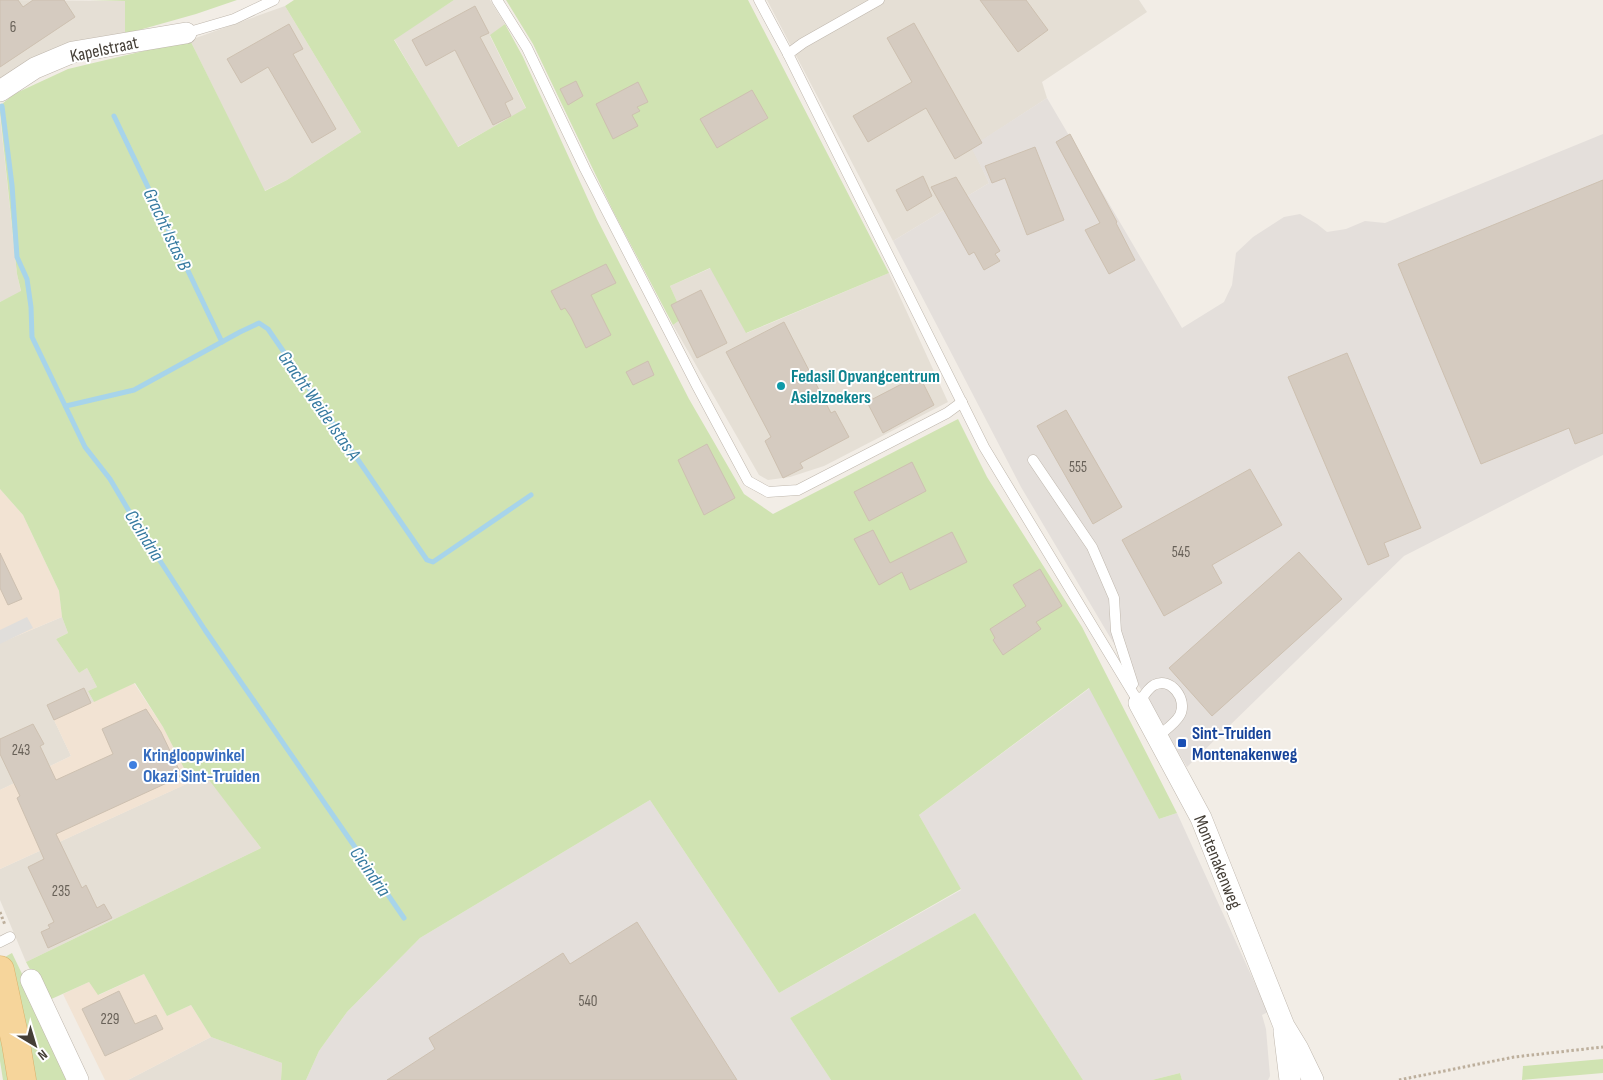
<svg xmlns="http://www.w3.org/2000/svg" width="1603" height="1080" viewBox="0 0 1603 1080" font-family="'Sofia Sans Condensed',sans-serif">
<style>
.residential{fill:#e5dfd5}
.commercial{fill:#f2e3d3}
.industrial{fill:#e4dfdb}
.green{fill:#d0e3b2}
.parking{fill:#e0dedb}
.lines{fill:none;stroke-linecap:round;stroke-linejoin:round}
.stream{stroke:#a7d4ea;stroke-width:5}
.building{fill:#d5cbc0;stroke:#cdc0b0}
.service-casing{stroke:#bfb7ad;stroke-width:11}
.minor-casing{stroke:#bfb7ad;stroke-width:22}
.primary-casing{stroke:#dab16c;stroke-width:29}
.path{stroke:#bdaf9c;stroke-width:3;stroke-dasharray:2.5 2.5;stroke-linecap:butt}
.service{stroke:#fff;stroke-width:10}
.minor{stroke:#fff;stroke-width:21}
.primary{stroke:#f6d59b;stroke-width:28}
.culture-dot{fill:#0f9aa8;stroke:#fff;stroke-width:2}
.transit-dot{fill:#1a4fb4;stroke:#fff;stroke-width:2}
.shop-dot{fill:#3f7fe0;stroke:#fff;stroke-width:2}
.labels{text-anchor:middle;stroke-width:4;stroke-linejoin:round;paint-order:stroke}
.number-label{font-size:15px;fill:#686158}
.street-label{font-size:18px;fill:#443e36;stroke:#fff}
.culture-label{font-size:18px;font-weight:bold;fill:#0d838f;stroke:#fff;text-anchor:start}
.transit-label{font-size:18px;font-weight:bold;fill:#164399;stroke:#fff;text-anchor:start}
.shop-label{font-size:18px;font-weight:bold;fill:#366cbe;stroke:#fff;text-anchor:start}
.water-label{font-size:19px;font-style:italic;fill:#367aa0;stroke:#fff}
</style>
<rect width="100%" height="100%" fill="#f2ede6"/>
<g class="residential">
<path d="M0,0L125,1V34L0,81Z"/>
<path d="M454,0H490L505,24L490,36L526,109L457,147L394,39Z"/>
<path d="M767,0H1139L1147,12L1042,82L1047,98L972,147L989,183L893,241Z"/>
<path d="M285,6L361,132L287,180L264,191L190,40Z"/>
<path d="M0,116L17,274L21,292L0,302Z"/>
<path d="M711,268L747,333L889,273L948,402L824,466L790,477L768,480L759,475L673,325L684,317L670,286Z"/>
<path d="M62,617L68,633L56,639L79,673L87,668L97,687L88,691L94,702L54,720L71,756L0,790V643Z"/>
<path d="M206,775L261,848L26,962L0,900V869Z"/>
<path d="M211,1037L282,1063L281,1080H128Z"/>
</g>
<g class="commercial">
<path d="M0,489L23,515L59,591L62,617L0,643Z"/>
<path d="M134,683L163,727L191,782L0,869V790L71,756L54,720Z"/>
<path d="M144,974L167,1016L191,1005L211,1037L128,1080H105L63,994L89,982L99,995Z"/>
</g>
<g class="industrial">
<path d="M1047,98L1182,328L1224,302L1232,285L1236,253L1253,237L1284,217L1300,214L1317,224L1327,232L1346,229L1365,221L1385,223L1603,134V455L1578,467L1404,556L1187,767L1021,487L893,241L989,183L971,147Z"/>
<path d="M1090,688L1159,819L1177,813L1268,1012L1262,1015L1266,1029L1270,1076L1268,1080H1182L1180,1073L1152,1080H1083L975,913L790,1018L831,1080H306L319,1051L347,1012L420,938L650,800L779,993L961,890L919,815Z"/>
</g>
<g class="green">
<path d="M90,0H237L196,14L125,34V1Z"/>
<path d="M294,0H454L394,40L458,147L526,108L490,35L505,24L523,57L597,219L689,399L744,494L773,514L958,419L987,477L1082,627L1177,813L1159,819L1089,688L919,815L961,889L779,993L650,800L420,938L347,1012L319,1051L306,1080H281L282,1063L211,1037L191,1005L167,1016L144,974L98,995L89,982L47,1001L26,962L261,848L206,776L191,782L163,727L135,683L94,702L88,691L97,687L87,668L79,673L56,639L68,633L62,617L59,591L23,515L0,489V302L21,291L17,274L0,112L2,104L14,94L68,69L190,40L265,191L287,180L361,132L285,6Z"/>
<path d="M506,0H748L889,273L746,333L710,268L670,286L684,317L673,325L613,211L533,44Z"/>
<path d="M975,913L1083,1080H831L790,1018Z"/>
<path d="M12,953L73,1080H33L5,957Z"/>
<path d="M0,989L17,1080H3L0,1061Z"/>
<path d="M1603,1059V1073L1522,1080L1523,1066Z"/>
<path d="M1180,1073L1182,1080H1152Z"/>
</g>
<path class="parking" d="M27,617L33,628L0,644V630Z"/>
<g class="lines">
<g class="stream">
<path d="M2,106L12,185L17,257L27,279L31,307L32,337L85,447L110,479L142,533L205,630L404,918"/>
<path d="M114,116L222,342"/>
<path d="M66,406L134,390L240,332L259,323L268,329L427,560L433,562L531,495"/>
</g>
</g>
<g class="building">
<path d="M0,0H18L23,7L33,0H64L75,17L0,67Z"/>
<path d="M980,0H1026L1048,30L1018,52Z"/>
<path d="M475,6L489,33L480,37L513,99L505,103L511,116L493,125L455,50L426,66L412,40Z"/>
<path d="M914,23L982,143L955,159L926,108L868,142L853,116L912,82L887,38Z"/>
<path d="M289,24L303,49L293,54L336,129L312,143L268,67L241,83L227,59Z"/>
<path d="M576,81L583,96L568,105L560,89Z"/>
<path d="M638,82L648,102L637,107L640,111L632,115L638,126L613,139L596,104Z"/>
<path d="M752,90L768,118L717,148L700,119Z"/>
<path d="M1070,134L1117,222L1116,223L1135,260L1109,274L1085,230L1100,223L1056,142Z"/>
<path d="M1035,147L1064,220L1027,235L1005,178L992,183L985,166Z"/>
<path d="M923,176L932,196L907,211L896,190Z"/>
<path d="M956,177L1000,251L995,254L1000,261L984,270L974,252L969,255L931,187Z"/>
<path d="M1603,180V433L1575,444L1569,428L1481,464L1398,264Z"/>
<path d="M606,264L616,283L591,295L611,335L586,348L571,317L565,308L561,310L551,291Z"/>
<path d="M701,290L727,343L697,358L671,305Z"/>
<path d="M784,322L831,413L835,411L849,437L800,463L803,468L783,478L765,441L771,437L726,352Z"/>
<path d="M1347,353L1421,528L1384,543L1389,556L1368,565L1288,377Z"/>
<path d="M648,361L654,375L633,385L626,372Z"/>
<path d="M919,375L934,405L883,433L867,402Z"/>
<path d="M1066,410L1122,507L1093,524L1037,426Z"/>
<path d="M707,444L735,498L704,515L678,460Z"/>
<path d="M912,462L926,491L869,521L854,492Z"/>
<path d="M1250,469L1282,525L1212,565L1222,583L1164,616L1122,540Z"/>
<path d="M873,530L890,563L952,532L967,562L910,590L902,572L879,585L854,539Z"/>
<path d="M1299,552L1342,599L1212,716L1169,668Z"/>
<path d="M0,553L22,599L8,605L0,588Z"/>
<path d="M1040,569L1062,606L1036,622L1041,629L1003,655L993,640L995,638L990,629L1026,606L1013,585Z"/>
<path d="M84,688L91,703L54,720L47,705Z"/>
<path d="M146,709L161,732L182,776L56,834L82,888L86,885L97,908L104,904L112,918L48,948L41,932L50,928L48,925L54,922L28,867L44,859L17,798L20,796L0,754V739L33,724L44,744L40,746L56,780L113,754L102,729Z"/>
<path d="M637,922L737,1080H387L435,1049L429,1038L563,953L570,964Z"/>
<path d="M119,991L135,1024L156,1015L163,1029L105,1056L82,1009Z"/>
</g>
<g class="lines">
<defs>
<g id="service">
<path d="M497,0L527,48L585,169L697,386L748,481L768,492L798,490L947,413L962,402"/>
<path d="M759,0L788,54L984,447L1139,703"/>
<path d="M186,33L234,19L274,0"/>
<path d="M788,54L803,43L879,0"/>
<path d="M1033,460L1092,547L1114,598L1116,631L1133,684"/>
<path d="M1139,703C1143,697 1147,689 1154,685C1171,676 1188,700 1180,715C1175,724 1165,730 1157,737"/>
<path d="M0,942L10,937"/>
</g>
<g id="minor">
<path d="M0,91L35,68L73,52L186,33"/>
<path d="M1139,703L1201,818L1284,1026L1298,1049L1313,1080"/>
<path d="M31,980L78,1080"/>
<path d="M1284,1031L1290,1080"/>
</g>
<path id="primary" d="M0,970L16,1044L22,1080"/>
</defs>
<use href="#service" class="service-casing"/>
<use href="#minor" class="minor-casing"/>
<use href="#primary" class="primary-casing"/>
<g class="path">
<path d="M0,912L5,925"/>
<path d="M1399,1080L1514,1057L1603,1047"/>
</g>
<use href="#service" class="service"/>
<use href="#minor" class="minor"/>
<use href="#primary" class="primary"/>
</g>
<circle class="culture-dot" cx="781" cy="386" r="5"/>
<rect class="transit-dot" x="1177" y="738" width="10" height="10" rx="2.5"/>
<circle class="shop-dot" cx="133" cy="765" r="5"/>
<g class="labels">
<g class="number-label">
<text x="13" y="32">6</text>
<text x="1078" y="472">555</text>
<text x="1181" y="557">545</text>
<text x="21" y="755">243</text>
<text x="61" y="896">235</text>
<text x="588" y="1006">540</text>
<text x="110" y="1024">229</text>
</g>
<g class="street-label">
<text transform="translate(104 49) rotate(-12)" y="6">Kapelstraat</text>
<text transform="translate(1218 862) rotate(68)" y="6">Montenakenweg</text>
</g>
<g class="culture-label">
<text x="791" y="382">Fedasil Opvangcentrum<tspan x="791" dy="21">Asielzoekers</tspan></text>
</g>
<g class="transit-label">
<text x="1192" y="739">Sint-Truiden<tspan x="1192" dy="21">Montenakenweg</tspan></text>
</g>
<g class="shop-label">
<text x="143" y="761">Kringloopwinkel<tspan x="143" dy="21">Okazi Sint-Truiden</tspan></text>
</g>
<g class="water-label">
<text transform="translate(168 229) rotate(65)" y="7">Gracht Istas B</text>
<text transform="translate(320 405) rotate(55)" y="7">Gracht Weide Istas A</text>
<text transform="translate(145 535) rotate(58)" y="7">Cicindria</text>
<text transform="translate(371 871) rotate(55)" y="7">Cicindria</text>
</g>
</g>
<g transform="translate(35 1045) rotate(142)" stroke="#ffffff" stroke-width="4" paint-order="stroke">
<path d="M0-4L9 19L0 12L-9 19Z" fill="#443e36"/>
<text y="-8" font-size="14" font-weight="bold" text-anchor="middle" fill="#443e36">N</text>
</g>
</svg>
